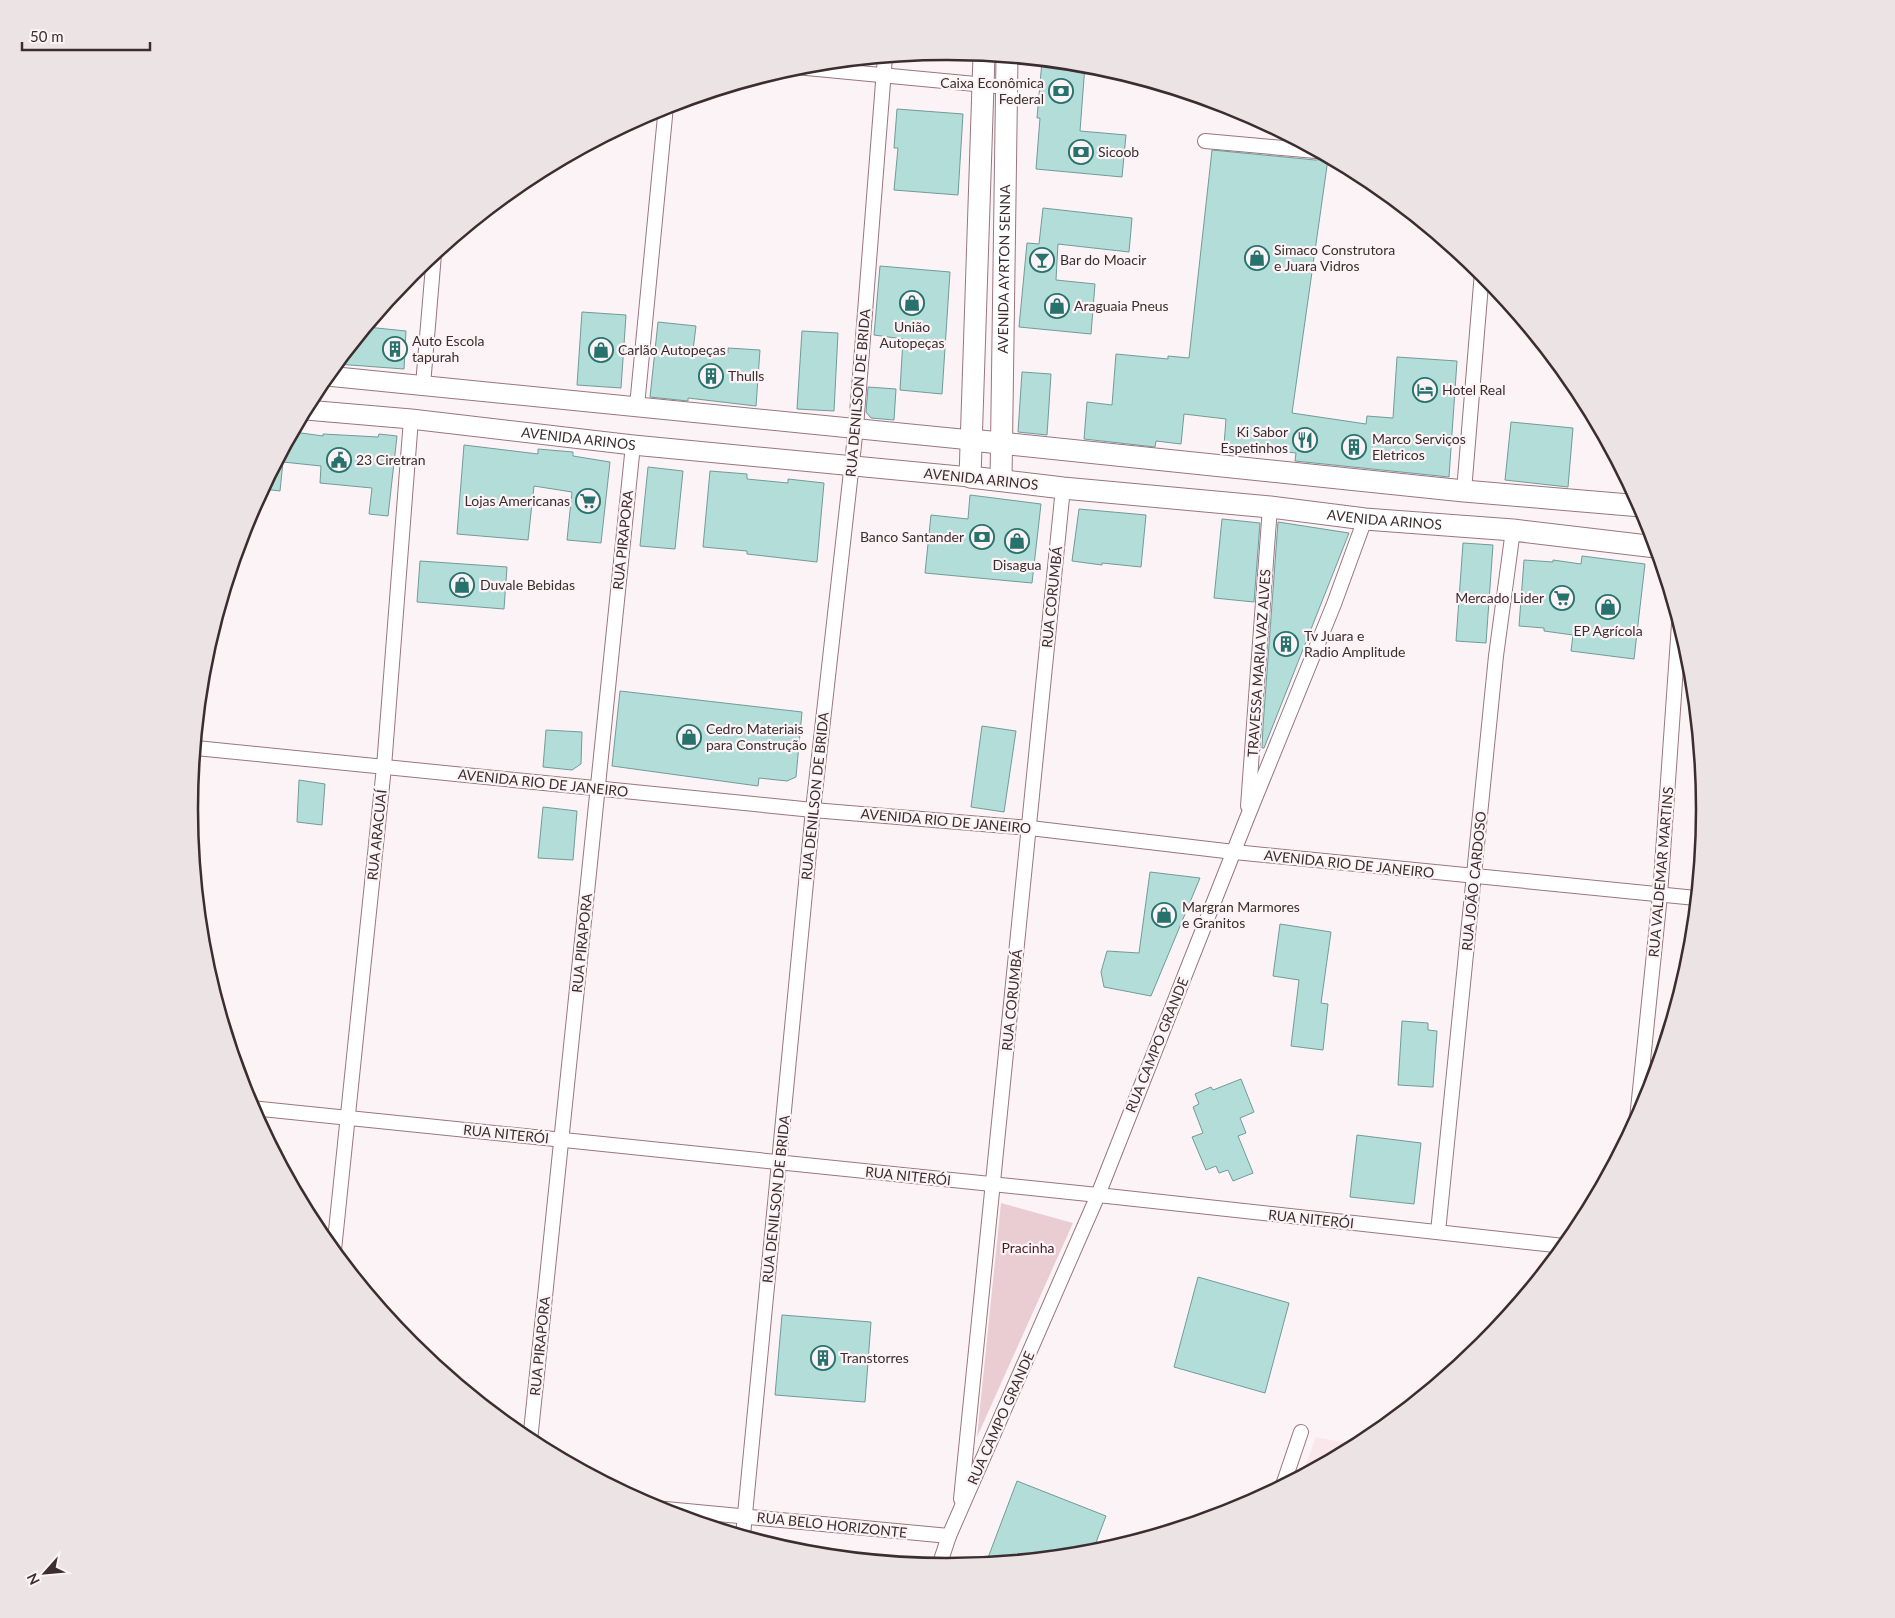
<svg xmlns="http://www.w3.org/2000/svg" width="1895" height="1618" viewBox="0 0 1895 1618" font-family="Lato,sans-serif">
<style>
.built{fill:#fae7eb}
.green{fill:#eaccd3}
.building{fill:#b2ddd9;stroke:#729b98}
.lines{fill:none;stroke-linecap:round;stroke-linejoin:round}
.street-casing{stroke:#99767e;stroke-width:16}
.secondary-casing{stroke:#99767e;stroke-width:21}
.primary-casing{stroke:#99767e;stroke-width:23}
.street{stroke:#fff;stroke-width:14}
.secondary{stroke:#fff;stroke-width:19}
.primary{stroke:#fff;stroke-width:21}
.labels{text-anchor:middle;stroke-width:4.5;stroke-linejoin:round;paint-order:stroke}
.poi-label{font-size:14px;fill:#3c2d30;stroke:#fbf3f5;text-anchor:start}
.street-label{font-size:14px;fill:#3c2d30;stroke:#fbf3f5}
.park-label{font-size:14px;fill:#491c2b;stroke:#fbf3f5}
.rim{fill:none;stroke:#3c2d30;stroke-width:2.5}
</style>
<rect width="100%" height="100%" fill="#fbf3f5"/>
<path class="built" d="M1316,1437L1357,1445L1302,1475Z"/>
<path class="green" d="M1001,1203L1073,1223L977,1437Z"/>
<g class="building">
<path d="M1042,61L1085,65L1080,131L1126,135L1122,177L1036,169L1040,118H1037Z"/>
<path d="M897,109L963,114L958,195L894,190L898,148H894Z"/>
<path d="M1212,150L1315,160L1328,159L1292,413L1366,424L1367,416L1393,418L1397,357L1457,361L1449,477L1295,461L1296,453L1224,445L1226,419L1184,414L1181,444L1156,441L1155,447L1084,439L1087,402L1112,405L1116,354L1168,359V356L1189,358Z"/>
<path d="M1043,208L1132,218L1129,252L1058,244L1056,280L1095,284L1091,334L1019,327L1027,243L1039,244Z"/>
<path d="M880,266L950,272L942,394L900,390L903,339L874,335Z"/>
<path d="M582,312L626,315L621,388L577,385Z"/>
<path d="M658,322L696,326L693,350L728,353V348L760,350L756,406L688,398V401L650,397Z"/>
<path d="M367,327L406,331L404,369L337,364Z"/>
<path d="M802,331L838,333L834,411L797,409Z"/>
<path d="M1022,372L1051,374L1047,435L1018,432Z"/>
<path d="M868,387L896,389L894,420L871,418L866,412Z"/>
<path d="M1511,422L1573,428L1568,487L1505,480Z"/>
<path d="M294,432L323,436V434L378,437L379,434L397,436L388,516L369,514L372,488L320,483L321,466L283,462L280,491L263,489Z"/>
<path d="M464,445L538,454V449L573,452V456L610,462L601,543L567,540L572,492L534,486L528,540L457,534Z"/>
<path d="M648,467L683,471L675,549L640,546Z"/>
<path d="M710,471L747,474V479L788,483V479L824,483L817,562L747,554V551L703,547Z"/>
<path d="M970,495L1041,504L1032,583L925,573L931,515L968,519Z"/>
<path d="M1079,509L1146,515L1141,567L1102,563V565L1072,561Z"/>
<path d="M1222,519L1260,523L1254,602L1214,598Z"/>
<path d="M1278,522L1349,533L1264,748H1262L1263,726Z"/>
<path d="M1463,543L1493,545L1486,643L1456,641Z"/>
<path d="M1582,556L1645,564L1634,659L1571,651L1573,635L1544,631V628L1519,626L1524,560L1553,562V560L1581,564Z"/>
<path d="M420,561L507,567L504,609L417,602Z"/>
<path d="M620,691L802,712L796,777L787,781L759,778L758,786L612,766Z"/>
<path d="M982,726L1016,731L1004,812L971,807Z"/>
<path d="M546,730L582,732L581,764L572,770L543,767Z"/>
<path d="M299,780L325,784L322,825L297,822Z"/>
<path d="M543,807L577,811L573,860L538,858Z"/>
<path d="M1150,872L1200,878L1151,996L1104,987L1101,972L1107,951L1139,953Z"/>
<path d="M1280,924L1331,932L1321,1003L1328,1004L1323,1050L1291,1046L1299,980L1273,976Z"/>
<path d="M1402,1021L1428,1023V1030L1437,1031L1433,1087L1398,1085Z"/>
<path d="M1241,1079L1254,1112L1240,1118L1246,1133L1238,1136L1253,1173L1233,1181L1228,1170L1219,1173L1216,1166L1206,1170L1192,1137L1203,1133L1193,1107L1199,1104L1195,1094L1211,1087L1213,1090Z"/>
<path d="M1357,1135L1421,1143L1414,1204L1350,1197Z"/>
<path d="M1198,1277L1289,1303L1265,1393L1174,1367Z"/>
<path d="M782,1315L871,1322L865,1402L775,1395Z"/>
<path d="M1017,1481L1106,1516L1092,1553L986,1563Z"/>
</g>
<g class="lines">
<defs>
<g id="street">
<path d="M796,67L1007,87"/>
<path d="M1205,141L1316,151"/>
<path d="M423,385L434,254"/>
<path d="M637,406L666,106"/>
<path d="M1464,491L1482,272"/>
<path d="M196,748L813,810L1030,828L1234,852L1696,898"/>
<path d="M1248,806L1270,507"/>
<path d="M252,1108L1098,1195L1564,1246"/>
<path d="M1637,1119L1660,895L1679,624"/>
<path d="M1438,1232L1496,656L1513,530"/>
<path d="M334,1250L384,767L411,419"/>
<path d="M530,1441C566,1109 598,777 633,445"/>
<path d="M1283,1485L1301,1432"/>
<path d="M961,1499L1063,488"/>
<path d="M655,1508L949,1536"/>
<path d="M743,1535L813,810L856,427L885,57"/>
<path d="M939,1566L949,1536L1098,1195L1247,818L1334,604L1365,519"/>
</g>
<g id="secondary">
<path d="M327,376L971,440"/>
<path id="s1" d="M306,410L411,419L633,445L970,477"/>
</g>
<g id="primary">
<path id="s2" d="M984,55L970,477L1063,488L1270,507L1365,519L1513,530L1656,547"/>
<path d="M971,440L1464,491L1641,506"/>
<path id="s3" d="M1001,480L1007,57"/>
</g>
</defs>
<use href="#street" class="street-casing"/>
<use href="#secondary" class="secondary-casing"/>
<use href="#primary" class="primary-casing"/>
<use href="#street" class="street"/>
<use href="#secondary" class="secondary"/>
<use href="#primary" class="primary"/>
</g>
<defs>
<symbol id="bank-ring" viewBox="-11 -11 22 22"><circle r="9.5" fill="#fbf3f5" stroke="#28726e" stroke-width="1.5"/><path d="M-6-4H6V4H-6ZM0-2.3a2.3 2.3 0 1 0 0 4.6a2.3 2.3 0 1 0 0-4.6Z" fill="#28726e"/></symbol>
<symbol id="shop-ring" viewBox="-11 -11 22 22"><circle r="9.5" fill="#fbf3f5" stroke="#28726e" stroke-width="1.5"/><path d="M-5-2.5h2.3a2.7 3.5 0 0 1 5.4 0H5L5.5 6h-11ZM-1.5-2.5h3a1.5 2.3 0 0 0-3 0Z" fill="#28726e"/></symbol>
<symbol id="bar-ring" viewBox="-11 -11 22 22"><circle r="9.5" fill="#fbf3f5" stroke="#28726e" stroke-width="1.5"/><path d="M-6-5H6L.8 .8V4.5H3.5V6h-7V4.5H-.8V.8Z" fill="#28726e"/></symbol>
<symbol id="building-ring" viewBox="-11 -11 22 22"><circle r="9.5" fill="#fbf3f5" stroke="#28726e" stroke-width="1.5"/><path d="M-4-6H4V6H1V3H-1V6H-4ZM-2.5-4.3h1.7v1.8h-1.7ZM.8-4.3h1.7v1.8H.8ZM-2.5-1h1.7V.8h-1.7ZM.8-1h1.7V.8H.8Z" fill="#28726e"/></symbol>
<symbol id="hotel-ring" viewBox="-11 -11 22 22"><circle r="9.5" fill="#fbf3f5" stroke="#28726e" stroke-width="1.5"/><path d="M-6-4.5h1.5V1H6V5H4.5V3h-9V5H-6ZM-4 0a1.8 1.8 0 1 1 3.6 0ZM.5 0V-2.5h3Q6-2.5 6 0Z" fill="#28726e"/></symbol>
<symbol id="restaurant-ring" viewBox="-11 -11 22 22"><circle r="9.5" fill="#fbf3f5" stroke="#28726e" stroke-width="1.5"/><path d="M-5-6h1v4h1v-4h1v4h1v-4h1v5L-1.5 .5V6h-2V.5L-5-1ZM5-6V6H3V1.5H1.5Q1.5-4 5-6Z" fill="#28726e"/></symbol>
<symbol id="civic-ring" viewBox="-11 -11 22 22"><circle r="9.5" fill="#fbf3f5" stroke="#28726e" stroke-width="1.5"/><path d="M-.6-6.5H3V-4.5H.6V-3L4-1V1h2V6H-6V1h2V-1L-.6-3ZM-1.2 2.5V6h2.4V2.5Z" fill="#28726e"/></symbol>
<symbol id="supermarket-ring" viewBox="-11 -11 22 22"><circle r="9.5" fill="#fbf3f5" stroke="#28726e" stroke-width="1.5"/><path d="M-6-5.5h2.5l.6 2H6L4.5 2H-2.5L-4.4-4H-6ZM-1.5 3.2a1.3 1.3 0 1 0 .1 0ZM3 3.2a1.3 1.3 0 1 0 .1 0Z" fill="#28726e"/></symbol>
</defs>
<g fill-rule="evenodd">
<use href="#bank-ring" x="1047" y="77" width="28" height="28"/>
<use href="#bank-ring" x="1067" y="138" width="28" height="28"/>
<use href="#shop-ring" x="1243" y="244" width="28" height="28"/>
<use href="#bar-ring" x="1028" y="246" width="28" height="28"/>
<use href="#shop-ring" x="898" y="289" width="28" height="28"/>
<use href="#shop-ring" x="1043" y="292" width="28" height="28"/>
<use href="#building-ring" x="381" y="335" width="28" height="28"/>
<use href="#shop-ring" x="587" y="336" width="28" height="28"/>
<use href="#building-ring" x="697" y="362" width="28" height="28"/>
<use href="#hotel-ring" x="1411" y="376" width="28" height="28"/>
<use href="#restaurant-ring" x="1291" y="426" width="28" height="28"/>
<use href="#building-ring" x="1340" y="433" width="28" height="28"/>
<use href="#civic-ring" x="325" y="446" width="28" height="28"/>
<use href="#supermarket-ring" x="574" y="487" width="28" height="28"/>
<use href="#bank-ring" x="968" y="523" width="28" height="28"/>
<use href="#shop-ring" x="1003" y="527" width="28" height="28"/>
<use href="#shop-ring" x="448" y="571" width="28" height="28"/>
<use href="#supermarket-ring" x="1548" y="584" width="28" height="28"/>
<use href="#shop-ring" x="1594" y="593" width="28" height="28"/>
<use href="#building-ring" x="1272" y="630" width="28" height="28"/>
<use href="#shop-ring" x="675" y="723" width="28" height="28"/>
<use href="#shop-ring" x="1150" y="901" width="28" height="28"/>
<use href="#building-ring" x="809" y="1344" width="28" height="28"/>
</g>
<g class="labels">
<g class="poi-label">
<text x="1044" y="88" text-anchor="end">Caixa Econômica<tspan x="1044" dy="16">Federal</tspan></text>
<text x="1098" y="157">Sicoob</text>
<text x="1274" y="255">Simaco Construtora<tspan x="1274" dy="16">e Juara Vidros</tspan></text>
<text x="1060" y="265">Bar do Moacir</text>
<text x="1074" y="311">Araguaia Pneus</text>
<text x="912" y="332" text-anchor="middle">União<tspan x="912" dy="16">Autopeças</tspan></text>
<text x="412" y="346">Auto Escola<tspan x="412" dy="16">tapurah</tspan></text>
<text x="618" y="355">Carlão Autopeças</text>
<text x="728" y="381">Thulls</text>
<text x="1442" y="395">Hotel Real</text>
<text x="1288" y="437" text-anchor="end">Ki Sabor<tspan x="1288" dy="16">Espetinhos</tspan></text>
<text x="1372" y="444">Marco Serviços<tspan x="1372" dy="16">Eletricos</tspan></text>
<text x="356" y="465">23 Ciretran</text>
<text x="570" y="506" text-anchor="end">Lojas Americanas</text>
<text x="964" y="542" text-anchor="end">Banco Santander</text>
<text x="1017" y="570" text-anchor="middle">Disagua</text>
<text x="480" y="590">Duvale Bebidas</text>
<text x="1544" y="603" text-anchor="end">Mercado Lider</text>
<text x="1608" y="636" text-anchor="middle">EP Agrícola</text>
<text x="1304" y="641">Tv Juara e<tspan x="1304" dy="16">Radio Amplitude</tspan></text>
<text x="706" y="734">Cedro Materiais<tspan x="706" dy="16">para Construção</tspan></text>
<text x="1182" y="912">Margran Marmores<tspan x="1182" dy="16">e Granitos</tspan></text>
<text x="840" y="1363">Transtorres</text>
</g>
<g class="street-label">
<text dy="5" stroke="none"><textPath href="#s3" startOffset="211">AVENIDA AYRTON SENNA</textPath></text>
<text transform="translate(858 393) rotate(-85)" y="5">RUA DENILSON DE BRIDA</text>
<text dy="5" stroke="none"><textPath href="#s1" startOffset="274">AVENIDA ARINOS</textPath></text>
<text transform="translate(981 479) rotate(6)" y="5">AVENIDA ARINOS</text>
<text dy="5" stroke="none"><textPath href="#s2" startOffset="839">AVENIDA ARINOS</textPath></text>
<text transform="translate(623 540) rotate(-84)" y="5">RUA PIRAPORA</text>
<text transform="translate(1052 597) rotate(-84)" y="5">RUA CORUMBÁ</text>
<text transform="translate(1259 663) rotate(-86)" y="5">TRAVESSA MARIA VAZ ALVES</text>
<text transform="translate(543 783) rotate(6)" y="5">AVENIDA RIO DE JANEIRO</text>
<text transform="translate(815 796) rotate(-84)" y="5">RUA DENILSON DE BRIDA</text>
<text transform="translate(946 821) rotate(5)" y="5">AVENIDA RIO DE JANEIRO</text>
<text transform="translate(377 835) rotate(-84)" y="5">RUA ARACUAÍ</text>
<text transform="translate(1349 864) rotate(6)" y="5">AVENIDA RIO DE JANEIRO</text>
<text transform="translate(1661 872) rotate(-85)" y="5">RUA VALDEMAR MARTINS</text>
<text transform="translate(1474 881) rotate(-84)" y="5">RUA JOÃO CARDOSO</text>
<text transform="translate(582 943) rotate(-84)" y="5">RUA PIRAPORA</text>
<text transform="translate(1012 1000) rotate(-84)" y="5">RUA CORUMBÁ</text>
<text transform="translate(1157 1045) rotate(-68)" y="5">RUA CAMPO GRANDE</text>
<text transform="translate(506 1134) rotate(6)" y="5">RUA NITERÓI</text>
<text transform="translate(908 1176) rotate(6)" y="5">RUA NITERÓI</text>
<text transform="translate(776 1199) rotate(-84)" y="5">RUA DENILSON DE BRIDA</text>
<text transform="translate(1311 1219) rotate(6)" y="5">RUA NITERÓI</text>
<text transform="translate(540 1346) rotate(-84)" y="5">RUA PIRAPORA</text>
<text transform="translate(1001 1418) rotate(-66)" y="5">RUA CAMPO GRANDE</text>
<text transform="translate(832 1525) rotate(6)" y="5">RUA BELO HORIZONTE</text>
</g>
<g class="park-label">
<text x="1028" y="1253">Pracinha</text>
</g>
</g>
<path d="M0 0H1895V1618H0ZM198 809a749 749 0 1 1 1498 0a749 749 0 1 1-1498 0Z" fill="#ece3e5" fill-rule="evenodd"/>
<path class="rim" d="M198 809a749 749 0 1 1 1498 0a749 749 0 1 1-1498 0Z"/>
<g transform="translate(45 1573) rotate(243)" stroke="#fbf3f5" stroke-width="4" paint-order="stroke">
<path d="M0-4L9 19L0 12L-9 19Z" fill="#3c2d30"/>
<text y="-8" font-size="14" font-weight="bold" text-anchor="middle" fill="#3c2d30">N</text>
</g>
<path d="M22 42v8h128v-8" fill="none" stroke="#3c2d30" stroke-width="2.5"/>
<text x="30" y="42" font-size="15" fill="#3c2d30" stroke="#fbf3f5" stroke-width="4" paint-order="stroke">50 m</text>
</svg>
